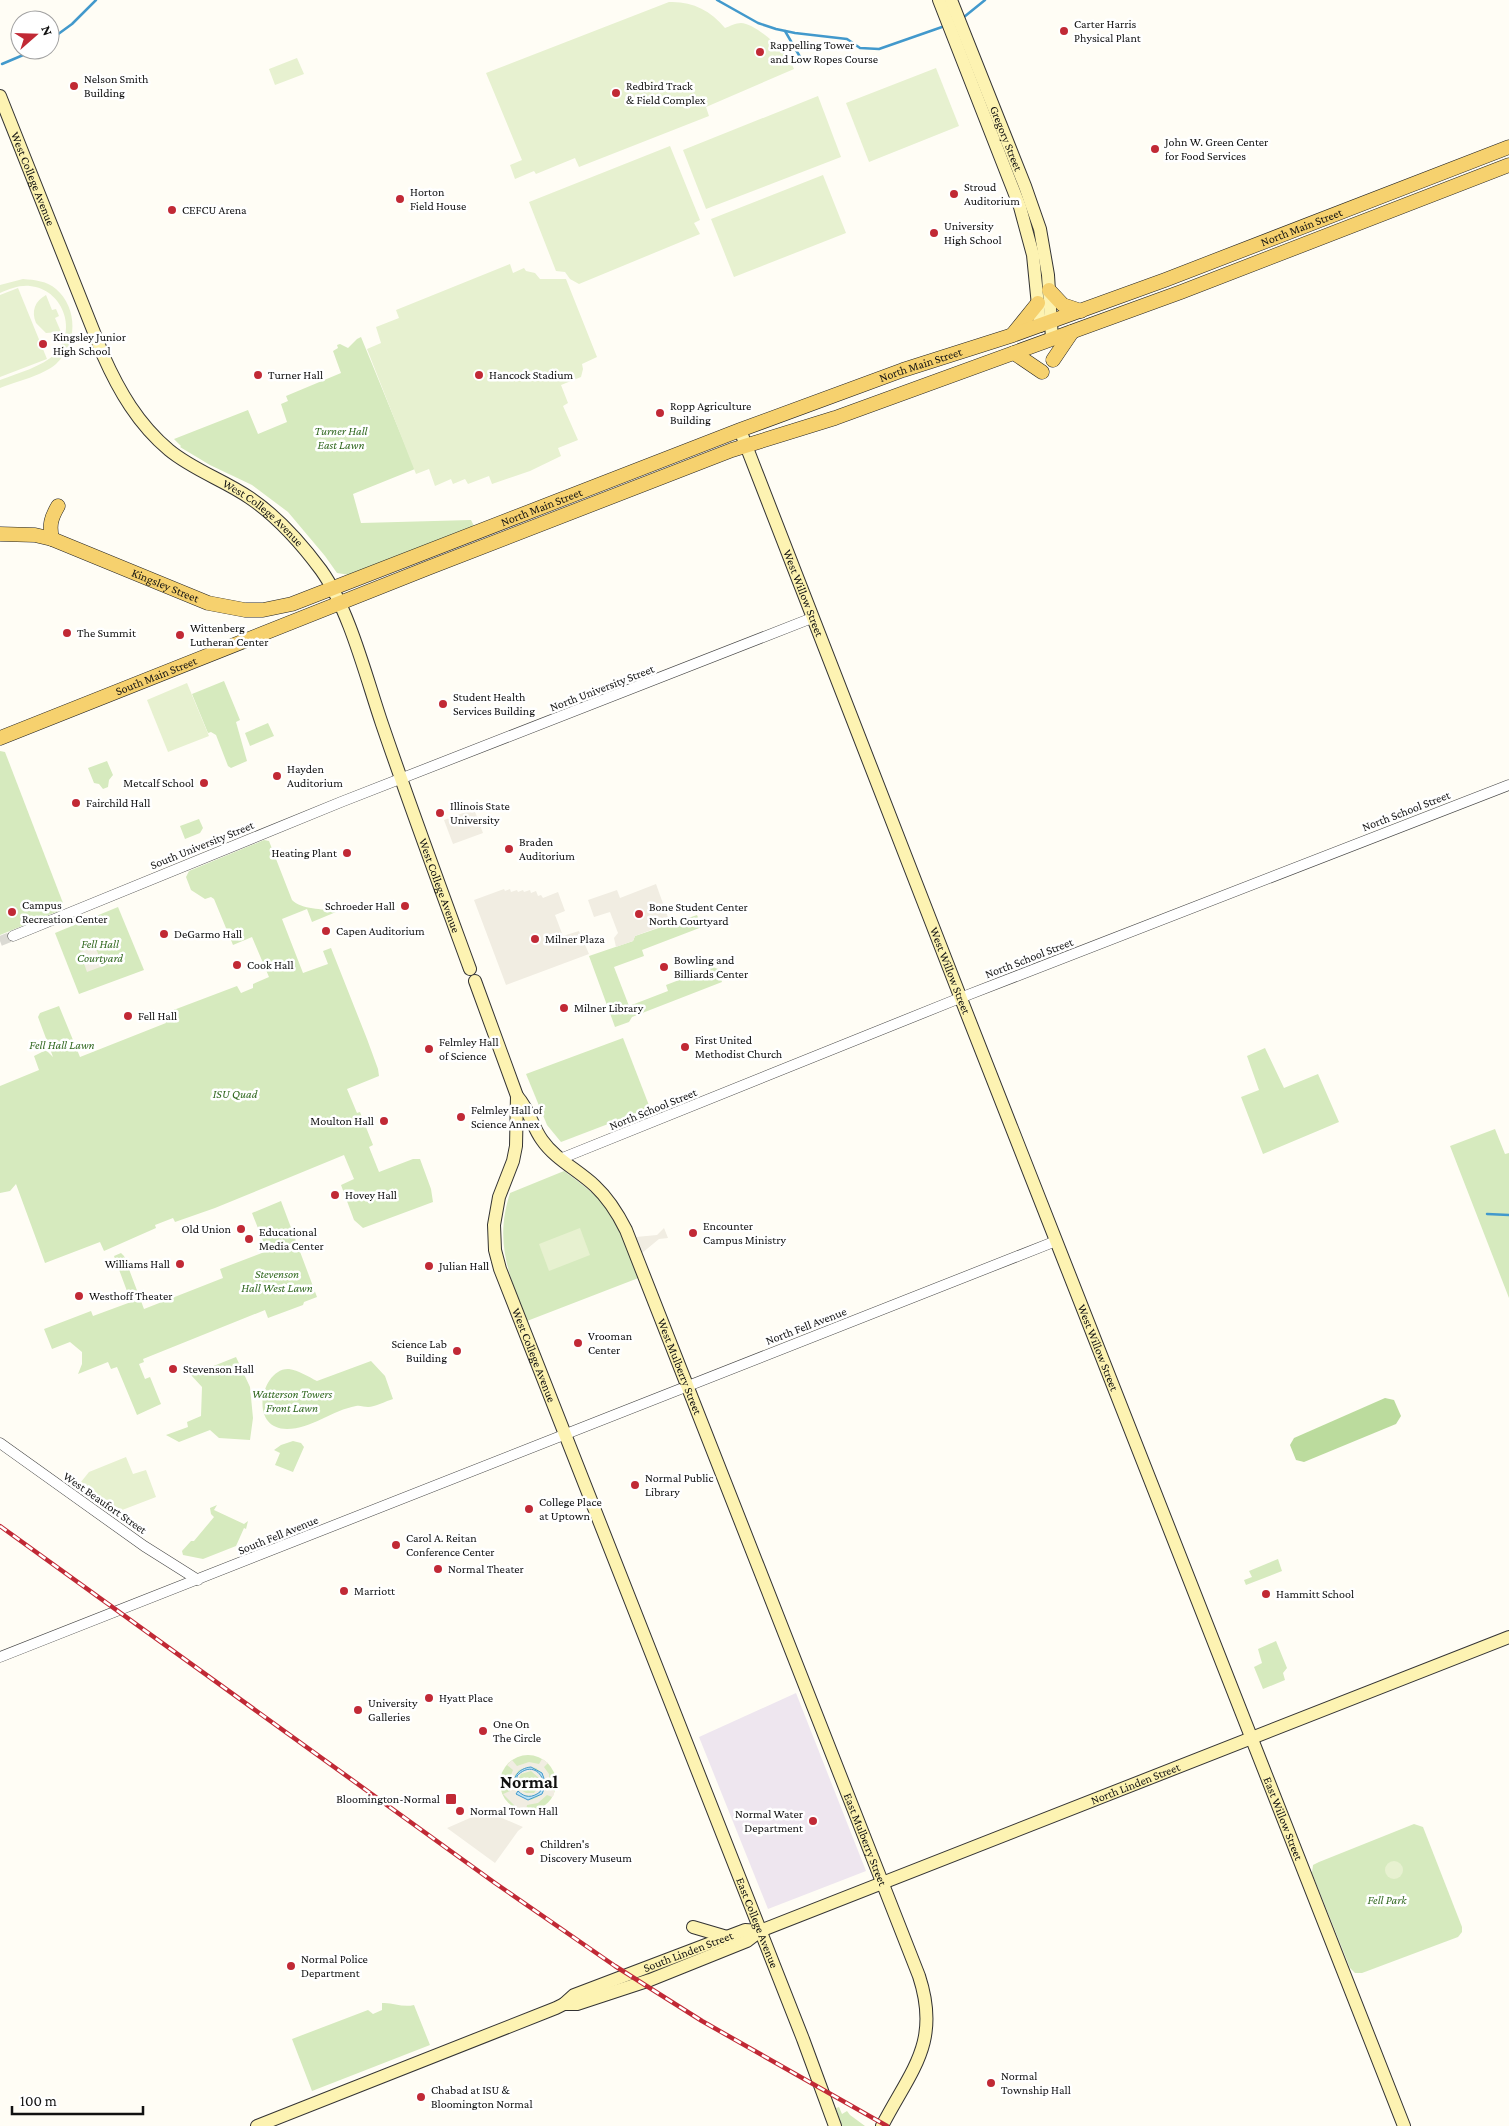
<svg xmlns="http://www.w3.org/2000/svg" width="1509" height="2126" viewBox="0 0 1509 2126" font-family="'Crimson Pro',serif">
<style>
.industrial{fill:#eee6ef}
.green{fill:#d6eabe}
.forest{fill:#bbdb9d}
.pitch{fill:#e7f1d0}
.plaza{fill:#f1ede2;fill-rule:evenodd}
.water{fill:#bae1f6;stroke:#4299cc}
.lines{fill:none;stroke-linecap:round;stroke-linejoin:round}
.stream{stroke:#4299cc;stroke-width:2.5}
.tertiary-tunnel{stroke:#dbdad3;stroke-width:10;stroke-dasharray:10 5;stroke-linecap:butt}
.tertiary-casing{stroke:#444;stroke-width:11}
.secondary-casing{stroke:#333;stroke-width:14}
.primary-casing{stroke:#222;stroke-width:15}
.tertiary{stroke:#fff;stroke-width:10}
.secondary{stroke:#fdf3b2;stroke-width:12}
.primary{stroke:#f6d16e;stroke-width:14}
.rail-casing{stroke:#c12935;stroke-width:4.5}
.rail{stroke:#fff;stroke-width:2.5;stroke-dasharray:8;stroke-linecap:butt}
.poi-dot{fill:#c12935;stroke:#fff;stroke-width:2}
.labels{text-anchor:middle;stroke-width:5;stroke-linejoin:round;paint-order:stroke}
.poi-label{font-size:12px;fill:#111;stroke:#fff;text-anchor:start}
.street-label{font-size:12px;fill:#111;stroke:#fff}
.park-label{font-size:12px;font-style:italic;fill:#326921;stroke:#fff}
.district-label{font-size:18px;font-weight:bold;fill:#111;stroke:#fff}
</style>
<rect width="100%" height="100%" fill="#fffdf5"/>
<path class="industrial" d="M796,1693L866,1871L768,1909L699,1737Z"/>
<g class="green">
<path d="M361,337L415,469L353,494L361,523L471,520L474,526L350,575L337,573L325,556L288,512L252,485L210,465L180,447L181,446L174,439L248,410L258,434L287,422L281,404L288,401L286,396L341,373L333,351L338,348L337,345L340,344L348,348L357,339Z"/>
<path d="M224,681L240,720L236,722L247,761L231,768L228,766L216,735L211,732L208,733L192,694Z"/>
<path d="M268,723L274,736L250,746L245,733Z"/>
<path d="M0,751L5,752L63,903L61,910L0,935Z"/>
<path d="M107,761L113,775L109,780L108,787L103,789L99,784L94,783L88,768Z"/>
<path d="M199,819L203,828L200,833L185,839L180,826Z"/>
<path d="M264,840L269,841L292,900C302,910 322,908 336,912L312,922L307,909L282,919L303,973L328,964L323,951L331,948L367,1039L378,1069L379,1076L347,1089L357,1113L360,1112L373,1145L369,1147L379,1172L413,1159H420L431,1189L433,1202L363,1228L354,1220L341,1185L354,1179L344,1155L215,1208L175,1222L173,1218L155,1225L156,1228L104,1251L100,1242L45,1263L16,1184L10,1191L0,1193V1086L39,1070L34,1056L46,1050L53,1057L38,1017L40,1013L59,1006L80,1057L166,1023L163,1014L237,986L241,993L253,988V984L269,977L252,937L233,945L214,899L211,897L205,899L191,890L186,877L189,871Z"/>
<path d="M118,907L144,970L79,994L55,933Z"/>
<path d="M697,915L702,927L642,950L644,956L614,967L629,1006L668,991L666,985L713,967L718,969L722,982L632,1017L629,1022L615,1027L589,956L633,941L635,936Z"/>
<path d="M623,1038L650,1108L561,1142L547,1125L526,1074Z"/>
<path d="M1265,1048L1284,1088L1318,1074L1339,1122L1263,1154L1241,1097L1259,1090L1247,1056Z"/>
<path d="M1495,1129L1505,1154L1509,1153V1298L1450,1146Z"/>
<path d="M564,1171C583,1185 604,1200 617,1221C627,1238 633,1259 641,1277L527,1321C509,1275 494,1243 510,1193Z"/>
<path d="M281,1201L317,1297L304,1302L303,1305L268,1318L265,1310L143,1359L144,1362L139,1364L145,1379L150,1377L161,1404L137,1415L117,1367L111,1369L108,1362L78,1374L82,1364V1352L70,1342L52,1349L44,1329L91,1311L93,1316L131,1302L114,1256L121,1253L124,1256L144,1309L223,1278L220,1269L267,1251L252,1213Z"/>
<path d="M236,1357L250,1387L253,1418L250,1440L219,1438L210,1430L179,1442L166,1435L188,1427L187,1422L201,1416L202,1387L191,1375Z"/>
<path d="M371,1361L385,1376L393,1399C386,1401 375,1407 368,1407C364,1407 360,1405 356,1406C333,1410 311,1429 287,1429C247,1429 262,1367 289,1369C298,1370 309,1377 317,1381Z"/>
<path d="M293,1441L301,1443L304,1447L293,1472L275,1465L280,1453L274,1450L281,1445Z"/>
<path d="M217,1505L214,1510L244,1524L248,1521L246,1529L244,1528L236,1546L203,1559L183,1555L182,1551L191,1541H194L214,1517L211,1514L210,1508Z"/>
<path d="M1278,1559L1282,1571L1246,1585L1244,1580L1252,1577L1249,1571Z"/>
<path d="M1276,1641L1287,1668L1283,1673L1285,1680L1263,1689L1254,1667L1262,1663L1258,1649Z"/>
<circle cx="528" cy="1783" r="28"/>
<path d="M1414,1824L1423,1827L1462,1927V1932L1458,1937L1362,1973H1355L1350,1968L1312,1873L1313,1865L1319,1862Z"/>
<path d="M382,2003C393,2002 402,2008 414,2005L430,2045L312,2091L292,2039L368,2010L373,2014L382,2010Z"/>
<path d="M839,2107L842,2114L847,2111L850,2115L865,2126H842L836,2108Z"/>
</g>
<path class="forest" d="M1385,1398L1394,1400L1401,1416L1396,1424L1304,1462L1296,1460L1290,1445L1294,1438Z"/>
<g class="pitch">
<path d="M669,2C692,1 710,10 725,28C730,26 736,23 741,23C757,24 789,53 794,69L706,107L709,116L579,167L575,158L536,174L534,171L515,179L510,165L522,160L486,73Z"/>
<path d="M297,58L304,74L275,85L269,69Z"/>
<path d="M936,68L959,126L869,162L846,103Z"/>
<path d="M818,96L841,157L706,209L683,150Z"/>
<path d="M670,146L700,220L694,223L700,234L579,284L570,279L565,272L556,271L529,202Z"/>
<path d="M823,175L846,233L734,277L711,219Z"/>
<path d="M510,264L513,273L524,268L526,271L535,273L540,279H566L597,357L582,364L583,369L581,377L561,385L568,403L563,406L578,440L558,448L561,456L530,471L492,484L489,476L468,484L465,479L453,484L451,479L435,486L429,469L416,474L367,349L381,343L376,327L399,318L396,310Z"/>
<path d="M23,279C35,280 47,281 56,289C78,308 78,344 56,364C42,376 17,381 0,388V380C18,373 42,367 56,353C78,329 62,289 30,286C19,285 10,289 0,293V285Z"/>
<path d="M18,288L47,359L0,377V295Z"/>
<path d="M46,295L52,310L56,309L59,316L55,318L61,332L46,333L36,323C31,311 35,301 46,295Z"/>
<path d="M187,683L209,736L168,752L147,700Z"/>
<path d="M580,1228L590,1255L549,1271L539,1244Z"/>
<path d="M126,1457L133,1474L146,1470L156,1497L117,1512L88,1492L81,1482L89,1472Z"/>
<circle cx="1394" cy="1870" r="9"/>
</g>
<g class="plaza">
<path d="M474,809L483,833L453,844L444,820Z"/>
<path d="M656,884L670,923L635,936L633,941L616,947L614,938L618,933L610,912L594,917L588,900L617,890L620,898Z"/>
<path d="M504,889L505,891L510,889L511,892L517,890L518,892L523,890L524,892L530,890L531,893L536,891L538,896L541,895L543,898L558,892L565,911L555,915L563,936L579,931L589,954L506,985L474,900Z"/>
<path d="M85,945L92,948L95,946L103,966L87,972L80,952L83,951Z"/>
<path d="M664,1228L668,1238L659,1239L642,1253L636,1237L657,1235Z"/>
<path d="M542,1759L548,1763L544,1767L549,1774L550,1789L554,1791V1795L552,1797L547,1795L538,1803L527,1805L526,1811L516,1807L503,1794L510,1791L509,1780L513,1770L507,1765L512,1760L517,1766L529,1762L539,1764ZM528,1767L536,1768L542,1773L545,1789L538,1797L531,1800L516,1794L532,1796L540,1792L543,1780L539,1773L532,1769H525L517,1776L516,1788L514,1783L515,1775L519,1770ZM531,1771L539,1778L540,1785L534,1793H526L519,1789L517,1781L521,1774Z"/>
<path d="M493,1808L502,1818L523,1827L518,1831L495,1863L447,1828Z"/>
</g>
<path class="water" d="M531,1767L542,1773L546,1784L542,1794L528,1800L516,1794L518,1791C525,1798 532,1798 540,1792L543,1780C538,1767 526,1766 517,1776V1789C510,1778 519,1768 531,1767Z"/>
<g class="lines">
<g class="stream">
<path d="M717,0L758,23L776,29L795,33L847,39L860,48L879,49L942,27"/>
<path d="M964,17L985,0"/>
<path d="M785,31L803,62"/>
<path d="M50,40L72,24L96,0"/>
<path d="M2,64L35,50"/>
<path d="M1487,1214L1509,1215"/>
</g>
<path class="tertiary-tunnel" d="M0,941L13,936"/>
<defs>
<g id="tertiary">
<path d="M13,936L341,802L812,618"/>
<path d="M560,1159L960,998L1509,785"/>
<path d="M0,1443L144,1546L198,1580"/>
<path d="M0,1657L1056,1241"/>
</g>
<g id="secondary">
<path d="M939,0L1020,207L1033,255L1040,326"/>
<path id="s1" d="M951,0L1025,186L1040,229L1048,275L1052,339"/>
<path id="s2" d="M0,96L103,355C119,391 138,424 169,450C193,470 224,480 250,498C278,517 301,543 321,570C349,609 366,677 382,724C410,806 440,887 470,969"/>
<path id="s3" d="M740,430L965,1009L1404,2126"/>
<path id="s4" d="M475,981L517,1096L516,1146L513,1161L499,1197L494,1225L495,1250L500,1269L803,2039L835,2126"/>
<path id="s5" d="M517,1096C530,1111 532,1126 542,1140C555,1159 578,1170 595,1186C609,1199 618,1214 626,1230L919,1976C941,2043 911,2070 882,2126"/>
<path d="M693,1927L727,1937"/>
<path id="s6" d="M564,2004H577L650,1980L747,1941L760,1931L1509,1637"/>
<path id="s7" d="M257,2126L556,2008L564,2004L574,1995L745,1930L760,1931"/>
</g>
<g id="primary">
<path d="M1049,290L1063,305L1081,311"/>
<path d="M1013,334L1038,303"/>
<path d="M1014,353L1042,372"/>
<path d="M1053,360L1072,332"/>
<path id="s8" d="M0,534L35,535L52,539L208,603L245,610H263L292,604L740,430L903,370L1013,335L1165,280L1509,147"/>
<path d="M52,539C49,525 51,518 58,506"/>
<path id="s9" d="M0,738L428,568L732,450L835,418L1181,292L1509,165"/>
</g>
</defs>
<use href="#tertiary" class="tertiary-casing"/>
<use href="#secondary" class="secondary-casing"/>
<use href="#primary" class="primary-casing"/>
<use href="#tertiary" class="tertiary"/>
<use href="#secondary" class="secondary"/>
<use href="#primary" class="primary"/>
<defs>
<path id="rail" d="M0,1526L495,1883L615,1966L702,2021L887,2126"/>
</defs>
<use href="#rail" class="rail-casing"/>
<use href="#rail" class="rail"/>
</g>
<g class="poi-dot">
<circle cx="1064" cy="31" r="5"/>
<circle cx="760" cy="52" r="5"/>
<circle cx="74" cy="86" r="5"/>
<circle cx="616" cy="93" r="5"/>
<circle cx="1155" cy="149" r="5"/>
<circle cx="954" cy="194" r="5"/>
<circle cx="400" cy="199" r="5"/>
<circle cx="172" cy="210" r="5"/>
<circle cx="934" cy="233" r="5"/>
<circle cx="43" cy="344" r="5"/>
<circle cx="258" cy="375" r="5"/>
<circle cx="479" cy="375" r="5"/>
<circle cx="660" cy="413" r="5"/>
<circle cx="67" cy="633" r="5"/>
<circle cx="180" cy="635" r="5"/>
<circle cx="443" cy="704" r="5"/>
<circle cx="277" cy="776" r="5"/>
<circle cx="204" cy="783" r="5"/>
<circle cx="76" cy="803" r="5"/>
<circle cx="440" cy="813" r="5"/>
<circle cx="509" cy="849" r="5"/>
<circle cx="347" cy="853" r="5"/>
<circle cx="405" cy="906" r="5"/>
<circle cx="12" cy="912" r="5"/>
<circle cx="639" cy="914" r="5"/>
<circle cx="326" cy="931" r="5"/>
<circle cx="164" cy="934" r="5"/>
<circle cx="535" cy="939" r="5"/>
<circle cx="237" cy="965" r="5"/>
<circle cx="664" cy="967" r="5"/>
<circle cx="564" cy="1008" r="5"/>
<circle cx="128" cy="1016" r="5"/>
<circle cx="685" cy="1047" r="5"/>
<circle cx="429" cy="1049" r="5"/>
<circle cx="461" cy="1117" r="5"/>
<circle cx="384" cy="1121" r="5"/>
<circle cx="335" cy="1195" r="5"/>
<circle cx="241" cy="1229" r="5"/>
<circle cx="693" cy="1233" r="5"/>
<circle cx="249" cy="1239" r="5"/>
<circle cx="180" cy="1264" r="5"/>
<circle cx="429" cy="1266" r="5"/>
<circle cx="79" cy="1296" r="5"/>
<circle cx="578" cy="1343" r="5"/>
<circle cx="457" cy="1351" r="5"/>
<circle cx="173" cy="1369" r="5"/>
<circle cx="635" cy="1485" r="5"/>
<circle cx="529" cy="1509" r="5"/>
<circle cx="396" cy="1545" r="5"/>
<circle cx="438" cy="1569" r="5"/>
<circle cx="344" cy="1591" r="5"/>
<circle cx="1266" cy="1594" r="5"/>
<circle cx="429" cy="1698" r="5"/>
<circle cx="358" cy="1710" r="5"/>
<circle cx="483" cy="1731" r="5"/>
<rect x="445" y="1793" width="12" height="12" rx="2.5"/>
<circle cx="460" cy="1811" r="5"/>
<circle cx="813" cy="1821" r="5"/>
<circle cx="530" cy="1851" r="5"/>
<circle cx="291" cy="1966" r="5"/>
<circle cx="991" cy="2083" r="5"/>
<circle cx="421" cy="2097" r="5"/>
</g>
<g class="labels">
<g class="poi-label">
<text x="1074" y="28">Carter Harris<tspan x="1074" dy="14">Physical Plant</tspan></text>
<text x="770" y="49">Rappelling Tower<tspan x="770" dy="14">and Low Ropes Course</tspan></text>
<text x="84" y="83">Nelson Smith<tspan x="84" dy="14">Building</tspan></text>
<text x="626" y="90">Redbird Track<tspan x="626" dy="14">&amp; Field Complex</tspan></text>
<text x="1165" y="146">John W. Green Center<tspan x="1165" dy="14">for Food Services</tspan></text>
<text x="964" y="191">Stroud<tspan x="964" dy="14">Auditorium</tspan></text>
<text x="410" y="196">Horton<tspan x="410" dy="14">Field House</tspan></text>
<text x="182" y="214">CEFCU Arena</text>
<text x="944" y="230">University<tspan x="944" dy="14">High School</tspan></text>
<text x="53" y="341">Kingsley Junior<tspan x="53" dy="14">High School</tspan></text>
<text x="268" y="379">Turner Hall</text>
<text x="489" y="379">Hancock Stadium</text>
<text x="670" y="410">Ropp Agriculture<tspan x="670" dy="14">Building</tspan></text>
<text x="190" y="632">Wittenberg<tspan x="190" dy="14">Lutheran Center</tspan></text>
<text x="77" y="637">The Summit</text>
<text x="453" y="701">Student Health<tspan x="453" dy="14">Services Building</tspan></text>
<text x="287" y="773">Hayden<tspan x="287" dy="14">Auditorium</tspan></text>
<text x="194" y="787" text-anchor="end">Metcalf School</text>
<text x="86" y="807">Fairchild Hall</text>
<text x="450" y="810">Illinois State<tspan x="450" dy="14">University</tspan></text>
<text x="519" y="846">Braden<tspan x="519" dy="14">Auditorium</tspan></text>
<text x="337" y="857" text-anchor="end">Heating Plant</text>
<text x="22" y="909">Campus<tspan x="22" dy="14">Recreation Center</tspan></text>
<text x="395" y="910" text-anchor="end">Schroeder Hall</text>
<text x="649" y="911">Bone Student Center<tspan x="649" dy="14">North Courtyard</tspan></text>
<text x="336" y="935">Capen Auditorium</text>
<text x="174" y="938">DeGarmo Hall</text>
<text x="545" y="943">Milner Plaza</text>
<text x="674" y="964">Bowling and<tspan x="674" dy="14">Billiards Center</tspan></text>
<text x="247" y="969">Cook Hall</text>
<text x="574" y="1012">Milner Library</text>
<text x="138" y="1020">Fell Hall</text>
<text x="695" y="1044">First United<tspan x="695" dy="14">Methodist Church</tspan></text>
<text x="439" y="1046">Felmley Hall<tspan x="439" dy="14">of Science</tspan></text>
<text x="471" y="1114">Felmley Hall of<tspan x="471" dy="14">Science Annex</tspan></text>
<text x="374" y="1125" text-anchor="end">Moulton Hall</text>
<text x="345" y="1199">Hovey Hall</text>
<text x="703" y="1230">Encounter<tspan x="703" dy="14">Campus Ministry</tspan></text>
<text x="231" y="1233" text-anchor="end">Old Union</text>
<text x="259" y="1236">Educational<tspan x="259" dy="14">Media Center</tspan></text>
<text x="170" y="1268" text-anchor="end">Williams Hall</text>
<text x="439" y="1270">Julian Hall</text>
<text x="89" y="1300">Westhoff Theater</text>
<text x="588" y="1340">Vrooman<tspan x="588" dy="14">Center</tspan></text>
<text x="447" y="1348" text-anchor="end">Science Lab<tspan x="447" dy="14">Building</tspan></text>
<text x="183" y="1373">Stevenson Hall</text>
<text x="645" y="1482">Normal Public<tspan x="645" dy="14">Library</tspan></text>
<text x="539" y="1506">College Place<tspan x="539" dy="14">at Uptown</tspan></text>
<text x="406" y="1542">Carol A. Reitan<tspan x="406" dy="14">Conference Center</tspan></text>
<text x="448" y="1573">Normal Theater</text>
<text x="354" y="1595">Marriott</text>
<text x="1276" y="1598">Hammitt School</text>
<text x="439" y="1702">Hyatt Place</text>
<text x="368" y="1707">University<tspan x="368" dy="14">Galleries</tspan></text>
<text x="493" y="1728">One On<tspan x="493" dy="14">The Circle</tspan></text>
<text x="440" y="1803" text-anchor="end">Bloomington-Normal</text>
<text x="470" y="1815">Normal Town Hall</text>
<text x="803" y="1818" text-anchor="end">Normal Water<tspan x="803" dy="14">Department</tspan></text>
<text x="540" y="1848">Children's<tspan x="540" dy="14">Discovery Museum</tspan></text>
<text x="301" y="1963">Normal Police<tspan x="301" dy="14">Department</tspan></text>
<text x="1001" y="2080">Normal<tspan x="1001" dy="14">Township Hall</tspan></text>
<text x="431" y="2094">Chabad at ISU &amp;<tspan x="431" dy="14">Bloomington Normal</tspan></text>
</g>
<g class="street-label">
<text dy="4" stroke="none"><textPath href="#s1" startOffset="149">Gregory Street</textPath></text>
<text dy="4" stroke="none"><textPath href="#s2" startOffset="89">West College Avenue</textPath></text>
<text dy="4" stroke="none"><textPath href="#s8" startOffset="1384">North Main Street</textPath></text>
<text dy="4" stroke="none"><textPath href="#s8" startOffset="979">North Main Street</textPath></text>
<text dy="4" stroke="none"><textPath href="#s8" startOffset="574">North Main Street</textPath></text>
<text dy="4" stroke="none"><textPath href="#s2" startOffset="509">West College Avenue</textPath></text>
<text dy="4" stroke="none"><textPath href="#s8" startOffset="175">Kingsley Street</textPath></text>
<text dy="4" stroke="none"><textPath href="#s3" startOffset="175">West Willow Street</textPath></text>
<text dy="4" stroke="none"><textPath href="#s9" startOffset="168">South Main Street</textPath></text>
<text transform="translate(602 688) rotate(-21)" y="4">North University Street</text>
<text transform="translate(1406 811) rotate(-21)" y="4">North School Street</text>
<text transform="translate(202 845) rotate(-22)" y="4">South University Street</text>
<text dy="4" stroke="none"><textPath href="#s2" startOffset="929">West College Avenue</textPath></text>
<text transform="translate(1029 958) rotate(-21)" y="4">North School Street</text>
<text dy="4" stroke="none"><textPath href="#s3" startOffset="580">West Willow Street</textPath></text>
<text transform="translate(653 1109) rotate(-22)" y="4">North School Street</text>
<text transform="translate(806 1326) rotate(-21)" y="4">North Fell Avenue</text>
<text dy="4" stroke="none"><textPath href="#s3" startOffset="985">West Willow Street</textPath></text>
<text dy="4" stroke="none"><textPath href="#s4" startOffset="392">West College Avenue</textPath></text>
<text dy="4" stroke="none"><textPath href="#s5" startOffset="322">West Mulberry Street</textPath></text>
<text transform="translate(105 1503) rotate(35)" y="4">West Beaufort Street</text>
<text transform="translate(278 1535) rotate(-22)" y="4">South Fell Avenue</text>
<text dy="4" stroke="none"><textPath href="#s6" startOffset="614">North Linden Street</textPath></text>
<text dy="4" stroke="none"><textPath href="#s3" startOffset="1491">East Willow Street</textPath></text>
<text dy="4" stroke="none"><textPath href="#s5" startOffset="830">East Mulberry Street</textPath></text>
<text dy="4" stroke="none"><textPath href="#s4" startOffset="1002">East College Avenue</textPath></text>
<text dy="4" stroke="none"><textPath href="#s7" startOffset="466">South Linden Street</textPath></text>
</g>
<g class="park-label">
<text x="341" y="435">Turner Hall<tspan x="341" dy="14">East Lawn</tspan></text>
<text x="100" y="948">Fell Hall<tspan x="100" dy="14">Courtyard</tspan></text>
<text x="62" y="1049">Fell Hall Lawn</text>
<text x="235" y="1098">ISU Quad</text>
<text x="277" y="1278">Stevenson<tspan x="277" dy="14">Hall West Lawn</tspan></text>
<text x="292" y="1398">Watterson Towers<tspan x="292" dy="14">Front Lawn</tspan></text>
<text x="1387" y="1904">Fell Park</text>
</g>
<g class="district-label">
<text x="529" y="1788">Normal</text>
</g>
</g>
<g transform="translate(35 35) rotate(70)"><circle r="24" fill="#ffffff" stroke="#a0a0a0"/>
<path d="M0-4L9 19L0 12L-9 19Z" fill="#c12935"/>
<text y="-8" font-size="14" font-weight="bold" text-anchor="middle" fill="#111111">N</text>
</g>
<path d="M12 2106v8h131v-8" fill="none" stroke="#111111" stroke-width="2.5"/>
<text x="20" y="2106" font-size="15" fill="#111111" stroke="#ffffff" stroke-width="4" paint-order="stroke">100 m</text>
</svg>
